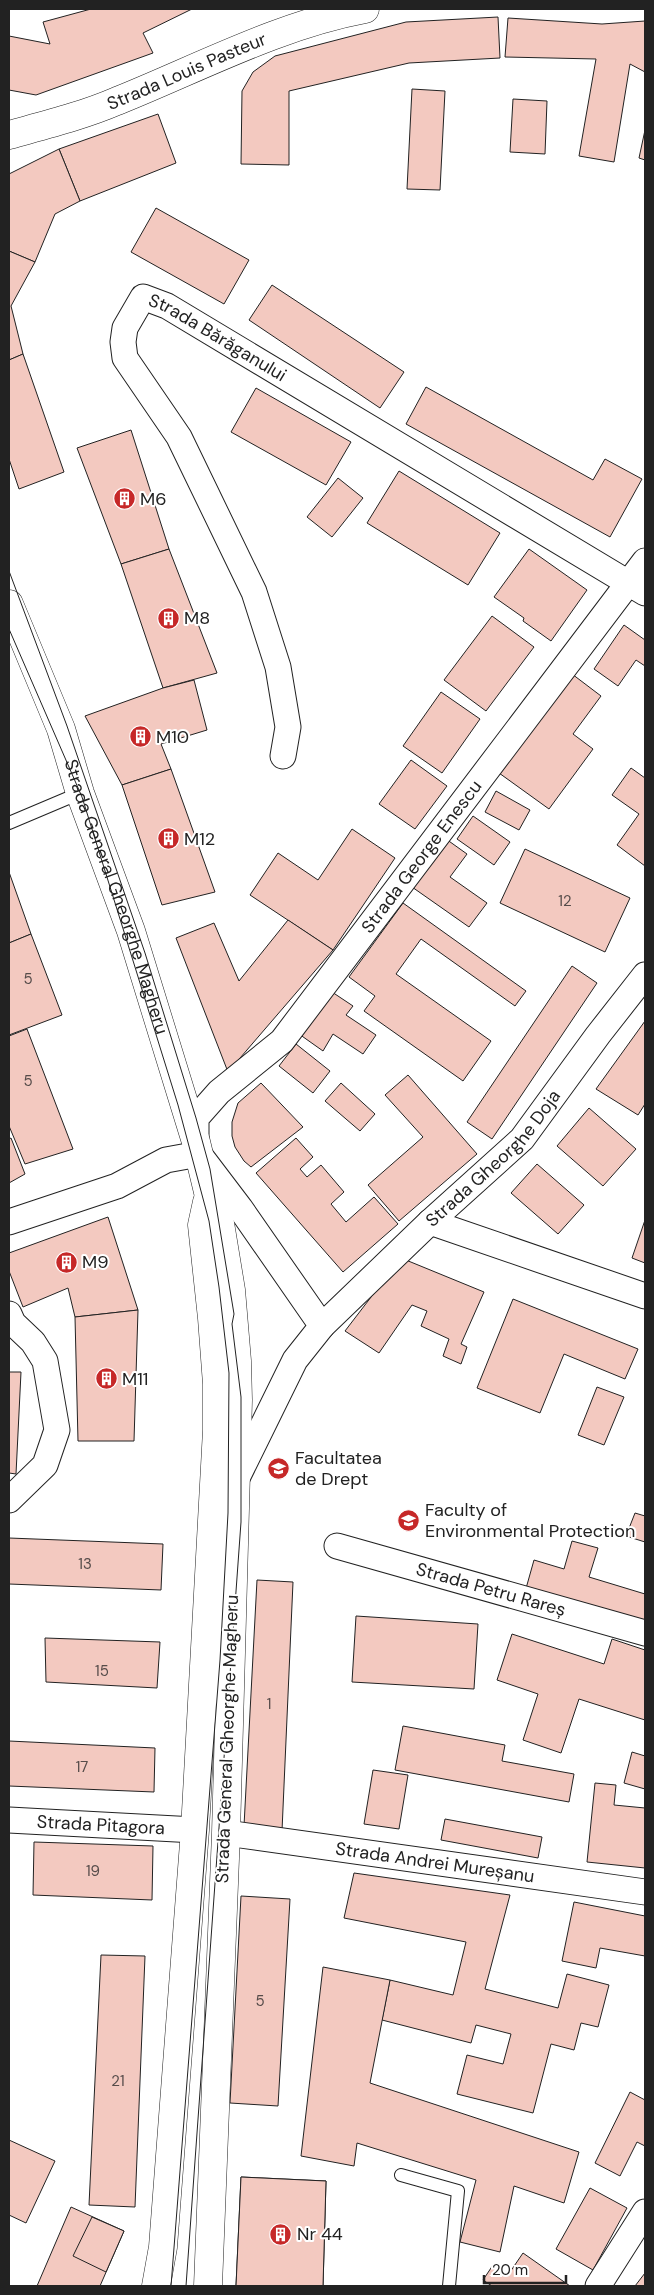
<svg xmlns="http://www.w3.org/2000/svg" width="654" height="2295" viewBox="0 0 654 2295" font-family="'DM Sans',sans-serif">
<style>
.building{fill:#f3c9c0;stroke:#222}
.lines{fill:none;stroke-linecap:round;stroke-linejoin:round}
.lane-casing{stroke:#222;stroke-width:14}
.street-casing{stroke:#222;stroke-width:27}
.secondary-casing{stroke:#222;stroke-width:29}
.primary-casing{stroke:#222;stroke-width:29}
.lane{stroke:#fff;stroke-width:12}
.street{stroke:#fff;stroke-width:25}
.secondary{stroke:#fff;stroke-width:28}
.primary{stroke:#fff;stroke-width:28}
.tram{stroke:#222;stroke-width:1}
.labels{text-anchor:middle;stroke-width:4;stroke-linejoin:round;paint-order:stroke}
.number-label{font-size:15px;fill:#564c4a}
.street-label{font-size:18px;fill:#222;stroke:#fff}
.poi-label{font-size:18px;fill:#222;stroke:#fff;text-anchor:start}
</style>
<rect width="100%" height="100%" fill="#fff"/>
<g class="building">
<path d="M91,9H192L143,33L153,53L36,95L9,90V36L50,44L43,22Z"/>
<path d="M498,17L500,58L409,63L289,91V165L241,164L242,91L253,72L275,56L406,22Z"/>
<path d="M508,18L602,24L645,21V72L630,64L614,162L579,156L596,59L505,57Z"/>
<path d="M412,89L445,91L440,190L407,189Z"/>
<path d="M513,99L547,101L545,154L510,152Z"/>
<path d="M158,114L176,163L80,201L59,149Z"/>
<path d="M645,130V160L639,158Z"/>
<path d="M59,149L80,201L55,214L35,262L9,251V174Z"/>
<path d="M156,208L249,260L224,304L131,252Z"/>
<path d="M9,251L35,262L11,306L23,354L9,360Z"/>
<path d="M272,285L404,372L380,408L249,320Z"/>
<path d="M23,354L64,472L19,489L9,459V360Z"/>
<path d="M426,387L593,480L605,459L642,479L610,537L406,424Z"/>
<path d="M256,388L351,442L326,485L231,432Z"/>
<path d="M131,430L169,549L121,564L77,448Z"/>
<path d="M399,471L500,533L468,585L367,523Z"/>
<path d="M338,478L363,498L332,537L307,517Z"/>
<path d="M169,549L217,673L163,688L121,564Z"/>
<path d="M529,549L587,590L551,641L523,621L524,618L494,597Z"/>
<path d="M492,616L534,647L486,711L444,680Z"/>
<path d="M624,625L645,640V666L636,660L618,686L594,669Z"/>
<path d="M572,674L601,696L573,734L593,749L549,809L499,773Z"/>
<path d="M194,680L207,730L161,744L171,769L122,785L85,716L163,688Z"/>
<path d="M441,692L480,719L442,773L403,746Z"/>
<path d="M411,760L447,786L415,829L379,804Z"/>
<path d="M631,768L645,778V866L617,845L639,814L612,795Z"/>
<path d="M171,769L215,892L162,905L122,785Z"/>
<path d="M496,791L530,810L519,830L485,812Z"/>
<path d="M473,816L510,842L494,865L457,839Z"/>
<path d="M352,829L395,858L333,950L250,895L278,853L318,880Z"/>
<path d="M446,839L467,854L450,877L487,903L469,927L412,887Z"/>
<path d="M525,849L630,898L605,952L500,903Z"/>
<path d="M9,872L31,934L9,943Z"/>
<path d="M403,903L526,991L515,1006L421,939L396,974L491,1041L463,1081L364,1011L375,996L349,977Z"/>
<path d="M288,920L333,950L228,1072L176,938L214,923L239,981Z"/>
<path d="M31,934L62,1015L9,1035V943Z"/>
<path d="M572,966L597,983L492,1139L467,1122Z"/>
<path d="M329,990L353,1006L346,1015L376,1035L363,1054L333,1034L323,1051L299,1034Z"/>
<path d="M645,1021V1104L638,1115L596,1089Z"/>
<path d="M27,1029L73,1149L25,1164L9,1126V1036Z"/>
<path d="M296,1044L330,1071L313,1093L279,1066Z"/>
<path d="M408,1075L477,1154L399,1221L368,1185L423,1137L385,1095Z"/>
<path d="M261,1083L303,1127L251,1167L244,1161L235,1147L232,1136V1122L238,1103Z"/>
<path d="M341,1083L375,1114L360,1131L325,1101Z"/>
<path d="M589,1108L636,1149L603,1186L557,1146Z"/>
<path d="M11,1138L25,1174L9,1183V1139Z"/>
<path d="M296,1138L313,1157L300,1169L307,1177L321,1165L344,1192L331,1204L346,1222L374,1197L398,1224L343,1272L256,1173Z"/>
<path d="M537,1164L584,1205L558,1234L511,1193Z"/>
<path d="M108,1217L138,1310L75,1317L68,1288L23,1307L9,1271V1253Z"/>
<path d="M645,1220V1263L632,1258Z"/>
<path d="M401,1258L484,1292L461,1344L467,1347L461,1364L443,1356L449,1339L421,1326L427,1311L412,1305L379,1353L345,1331Z"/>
<path d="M513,1299L638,1349L625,1379L564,1354L540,1413L477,1388Z"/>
<path d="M138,1310L134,1441H78L75,1317Z"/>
<path d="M9,1372H21L16,1474L9,1473Z"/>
<path d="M597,1387L624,1397L604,1445L578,1435Z"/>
<path d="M635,1513L645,1516V1542L626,1536Z"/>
<path d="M9,1538L163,1544L161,1590L9,1584Z"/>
<path d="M572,1541L598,1548L589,1577L645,1594V1628L525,1592L534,1560L564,1569Z"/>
<path d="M257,1580L293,1582L282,1831L244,1826Z"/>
<path d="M356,1616L478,1624L474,1689L352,1682Z"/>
<path d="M512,1634L604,1664L612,1639L645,1650V1720L579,1699L561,1753L523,1740L538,1694L497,1680Z"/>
<path d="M45,1638L160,1642L157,1688L46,1682Z"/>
<path d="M403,1726L505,1745L502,1761L574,1774L569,1802L395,1770Z"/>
<path d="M9,1741L155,1748L154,1792L9,1786Z"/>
<path d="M632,1752L645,1756V1789L624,1783Z"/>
<path d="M373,1770L408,1775L399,1829L364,1824Z"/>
<path d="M595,1783L616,1785L614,1805L645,1808V1868L587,1862Z"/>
<path d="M445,1819L542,1837L538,1858L441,1840Z"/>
<path d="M34,1842L153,1846L152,1900L33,1895Z"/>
<path d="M354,1873L510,1895L485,1989L558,2008L567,1974L609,1985L598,2027L581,2023L574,2050L551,2044L533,2113L457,2094L467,2055L503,2064L511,2034L476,2025L471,2043L382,2020L390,1980L453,1995L466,1942L344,1918Z"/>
<path d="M241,1896L290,1899L278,2106L230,2103Z"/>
<path d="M574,1902L645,1916V1956L600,1948L596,1968L562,1961Z"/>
<path d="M101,1955L145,1956L135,2207L89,2205Z"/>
<path d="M323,1967L390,1980L370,2083L579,2152L564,2203L514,2186L500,2252L460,2242L476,2180L357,2143L354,2166L301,2156Z"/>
<path d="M630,2092L645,2100V2146L637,2142L620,2176L595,2163Z"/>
<path d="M9,2140L55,2161L26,2223L9,2215Z"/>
<path d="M241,2177L326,2181L323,2286H236Z"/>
<path d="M241,2177L326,2181L323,2286H236Z"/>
<path d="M590,2188L627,2208L593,2270L556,2249Z"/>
<path d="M71,2207L124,2231L100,2286H37Z"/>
<path d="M92,2217L124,2231L106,2272L73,2256Z"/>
<path d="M523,2253L570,2286H492L483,2280L493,2265L508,2275Z"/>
<path d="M645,2273V2286H635Z"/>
</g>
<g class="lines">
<defs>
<g id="lane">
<path d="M9,823L80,793"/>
<path d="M401,2175L458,2191L449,2286"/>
</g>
<g id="street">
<path id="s1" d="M283,756L288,727L278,667L254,592L179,437L125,358L123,342L125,328L143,297L167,306L645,593"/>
<path id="s2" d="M196,1142V1118L219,1092L282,1041L645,561"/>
<path d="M9,1222L117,1186L166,1160L199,1154L240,1208L322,1326L295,1360L235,1482"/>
<path d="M430,1222L645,1296"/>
<path d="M9,1314L13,1323L33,1342L45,1361L57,1430L45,1465L9,1500"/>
<path id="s3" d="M322,1326L430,1222L522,1139L598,1035L645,975"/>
<path id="s4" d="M337,1546L645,1633"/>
<path id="s5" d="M9,1820L195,1830"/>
<path id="s6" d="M226,1833L645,1892"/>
<path d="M598,2286L645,2212"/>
</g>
<g id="secondary">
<path id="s7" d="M9,135C45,125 82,116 117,101C199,68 279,25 365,9"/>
</g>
<g id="primary">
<path id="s8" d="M9,604L61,729L80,793L131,931L196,1142L209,1196L218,1211L231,1290L237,1361L238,1400L226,1833L208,2286"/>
<path d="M156,2286L163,2247L195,1830L217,1430V1384L212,1318L202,1225L207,1202"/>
</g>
</defs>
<use href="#lane" class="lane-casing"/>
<use href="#street" class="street-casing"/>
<use href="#secondary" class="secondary-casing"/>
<use href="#primary" class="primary-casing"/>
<use href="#lane" class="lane"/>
<use href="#street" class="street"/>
<use href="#secondary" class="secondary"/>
<use href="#primary" class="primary"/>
<g class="tram">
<path d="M9,571L67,726L145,953L196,1118L210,1169L234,1314L232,1324L241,1397V1522L186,2286"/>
<path d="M9,629L82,797L178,1105L209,1221L219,1287L229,1373L228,1513L220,1660L171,2286"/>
</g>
</g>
<defs>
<symbol id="building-disc" viewBox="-11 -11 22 22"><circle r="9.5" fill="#c62828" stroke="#fff"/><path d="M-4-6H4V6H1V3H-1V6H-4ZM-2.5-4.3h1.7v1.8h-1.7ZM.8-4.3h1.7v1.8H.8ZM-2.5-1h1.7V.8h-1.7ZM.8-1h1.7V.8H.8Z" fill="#fff"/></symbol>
<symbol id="university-disc" viewBox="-11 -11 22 22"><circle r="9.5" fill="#c62828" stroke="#fff"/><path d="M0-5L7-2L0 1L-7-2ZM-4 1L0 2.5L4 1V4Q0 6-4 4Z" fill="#fff"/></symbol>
</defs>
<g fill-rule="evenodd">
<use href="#building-disc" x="112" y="486" width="25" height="25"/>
<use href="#building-disc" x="156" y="606" width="25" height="25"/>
<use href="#building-disc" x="128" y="724" width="25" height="25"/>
<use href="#building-disc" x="156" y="826" width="25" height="25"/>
<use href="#building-disc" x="54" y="1250" width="25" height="25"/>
<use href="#building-disc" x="94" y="1366" width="25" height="25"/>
<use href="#university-disc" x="266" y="1456" width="25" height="25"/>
<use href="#university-disc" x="396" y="1508" width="25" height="25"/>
<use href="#building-disc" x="268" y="2222" width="25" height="25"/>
</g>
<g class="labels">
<g class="number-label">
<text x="565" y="906">12</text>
<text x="28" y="984">5</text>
<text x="28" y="1086">5</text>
<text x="85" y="1569">13</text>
<text x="102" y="1676">15</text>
<text x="269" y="1709">1</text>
<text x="82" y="1772">17</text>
<text x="93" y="1876">19</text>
<text x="260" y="2006">5</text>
<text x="118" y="2086">21</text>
</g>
<g class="street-label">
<text dy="6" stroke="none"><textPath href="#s7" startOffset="189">Strada Louis Pasteur</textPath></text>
<text dy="6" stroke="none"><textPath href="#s1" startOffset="588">Strada Bărăganului</textPath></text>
<text dy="6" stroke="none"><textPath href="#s2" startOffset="371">Strada George Enescu</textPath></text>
<text dy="6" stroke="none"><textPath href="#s8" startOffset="312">Strada General Gheorghe Magheru</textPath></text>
<text dy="6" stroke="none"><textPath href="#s3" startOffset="240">Strada Gheorghe Doja</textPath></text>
<text dy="6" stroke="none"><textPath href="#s4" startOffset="160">Strada Petru Rareș</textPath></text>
<text transform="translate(227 1739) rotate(-88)" y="6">Strada General Gheorghe Magheru</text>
<text dy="6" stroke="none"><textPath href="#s5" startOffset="92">Strada Pitagora</textPath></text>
<text dy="6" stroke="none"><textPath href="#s6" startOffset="211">Strada Andrei Mureșanu</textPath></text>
</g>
<g class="poi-label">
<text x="140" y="505">M6</text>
<text x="184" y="624">M8</text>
<text x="156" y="743">M10</text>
<text x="184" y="845">M12</text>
<text x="82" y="1268">M9</text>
<text x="122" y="1385">M11</text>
<text x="295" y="1464">Facultatea<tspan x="295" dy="21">de Drept</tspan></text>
<text x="425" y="1516">Faculty of<tspan x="425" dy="21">Environmental Protection</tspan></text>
<text x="297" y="2240">Nr 44</text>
</g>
</g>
<rect width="654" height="2295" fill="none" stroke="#222222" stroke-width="20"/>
<path d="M484 2275v8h82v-8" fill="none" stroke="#222222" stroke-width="2.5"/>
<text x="492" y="2275" font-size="15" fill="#222222" stroke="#ffffff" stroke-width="4" paint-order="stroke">20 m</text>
</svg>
